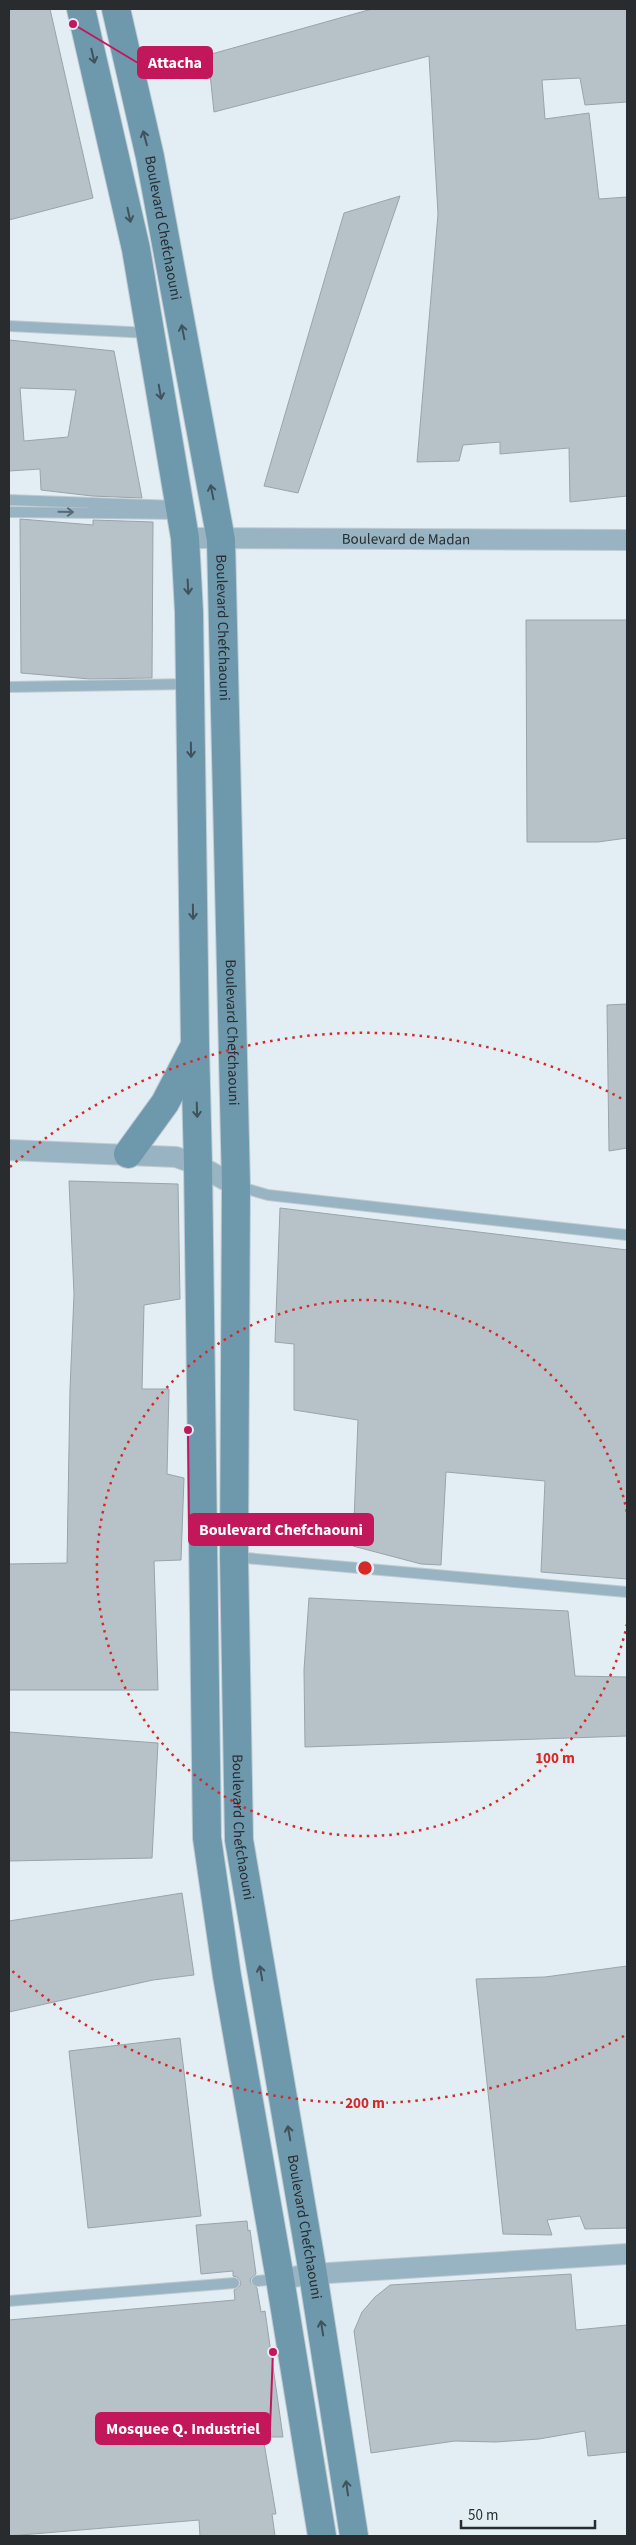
<svg xmlns="http://www.w3.org/2000/svg" width="636" height="2545" viewBox="0 0 636 2545" font-family="'Source Sans 3',sans-serif">
<style>
.building{fill:#b6c2c8;stroke:#99a4aa;fill-rule:evenodd}
.lines{fill:none;stroke-linecap:round;stroke-linejoin:round}
.lane-casing{stroke:#c1cbd1;stroke-width:12}
.street-casing{stroke:#c1cbd1;stroke-width:22}
.secondary-casing{stroke:#c1cbd1;stroke-width:30}
.lane{stroke:#98b4c2;stroke-width:10}
.street{stroke:#98b4c2;stroke-width:20}
.secondary{stroke:#6e99ad;stroke-width:28}
.oneway{stroke:#40525b}
.oneway2{stroke:#5a6971}
.ring{fill:none;stroke:#d62828;stroke-width:2.5;stroke-dasharray:2.5 5}
.labels{text-anchor:middle;stroke-width:5;stroke-linejoin:round;paint-order:stroke}
.street-label{font-size:15px;fill:#282c2f;stroke:#e2eef4}
.centre{fill:#d62828;stroke:#e2eef4;stroke-width:2.5}
.ring-label{font-size:15px;text-anchor:middle;font-weight:bold;fill:#d62828;stroke:#e2eef4;stroke-width:5;stroke-linejoin:round;paint-order:stroke}
.leader{fill:none;stroke:#c2185b;stroke-width:2}
.callout-dot{fill:#c2185b;stroke:#e2eef4;stroke-width:2}
.callout{fill:#c2185b;stroke:#c2185b;stroke-width:2}
.callout-label{font-size:16px;text-anchor:middle;font-weight:bold;fill:#fff}
</style>
<rect width="100%" height="100%" fill="#e2eef4"/>
<g class="building">
<path d="M9,9H50L93,198L9,220Z"/>
<path d="M372,9H627V102L585,105L580,78L542,80L545,119L589,113L599,199L627,197V496L570,502L569,448L500,454V442L463,445L459,461L417,462L438,214L429,56L214,112L208,55Z"/>
<path d="M400,196L298,493L264,486L344,213Z"/>
<path d="M9,340L114,351L142,498L92,496L41,490L40,469L9,471ZM20,388L76,390L68,437L24,441Z"/>
<path d="M20,519L93,525V520L153,522L152,678L90,679L21,673Z"/>
<path d="M526,620H627V838L598,842H527Z"/>
<path d="M627,1004V1148L609,1151L607,1005Z"/>
<path d="M69,1181L178,1184L180,1299L144,1305L142,1389H169L167,1474L184,1478L181,1560L154,1561L158,1690H9V1564L67,1563L70,1389L74,1294Z"/>
<path d="M280,1208L627,1250V1579L541,1572L545,1481L446,1472L441,1565L421,1564L353,1546L358,1420L294,1410V1344L275,1342Z"/>
<path d="M309,1598L568,1611L575,1676L627,1677V1736L305,1747L304,1670Z"/>
<path d="M9,1732L158,1743L152,1858L9,1861Z"/>
<path d="M182,1893L194,1975L153,1980L9,2012V1921Z"/>
<path d="M627,1966V2228L585,2229L580,2216L547,2220L552,2235L503,2234L476,1979L545,1977Z"/>
<path d="M180,2038L201,2216L88,2228L69,2051Z"/>
<path d="M247,2221L248,2231L250,2230L256,2274L251,2278L250,2282L257,2288L261,2312L265,2311L283,2437H263L276,2514H272L275,2536H200L199,2520L9,2536V2320L235,2300L234,2290L240,2286L241,2282L237,2277L233,2276V2271L201,2274L196,2225Z"/>
<path d="M571,2274L576,2330L627,2325V2452L588,2456L585,2431L539,2439L496,2442L455,2441L371,2453L354,2331L362,2312L375,2297L390,2285Z"/>
</g>
<g class="lines">
<defs>
<g id="lane">
<path d="M9,326L150,333"/>
<path d="M9,500L178,506"/>
<path d="M9,512L180,514"/>
<path d="M9,687L189,684"/>
<path d="M237,1186L268,1195L627,1235"/>
<path d="M235,1557L627,1592"/>
<path d="M257,2281L279,2279"/>
<path d="M9,2301L234,2283"/>
</g>
<g id="street">
<path id="s1" d="M185,538L627,540"/>
<path d="M9,1150L176,1157L198,1165L236,1186"/>
<path d="M280,2279L313,2274L627,2254"/>
</g>
<g id="secondary">
<path d="M81,9L136,249L185,538L189,612L195,1045L198,1165L207,1838L227,1976L280,2279L322,2536"/>
<path id="s2" d="M116,9L150,157L221,540L236,1186L234,1556L239,1840L313,2274L354,2536"/>
<path d="M128,1154L165,1103L193,1049"/>
</g>
</defs>
<use href="#lane" class="lane-casing"/>
<use href="#street" class="street-casing"/>
<use href="#secondary" class="secondary-casing"/>
<use href="#lane" class="lane"/>
<use href="#street" class="street"/>
<use href="#secondary" class="secondary"/>
</g>
<defs><path id="oneway-shaft" d="M-6 0H5M1.5-3L5.5 0L1.5 3" fill="none" stroke-width="1.6" stroke-linecap="round" stroke-linejoin="round" transform="scale(1.25)"/></defs>
<g class="oneway">
<use href="#oneway-shaft" transform="translate(93 56) rotate(77)"/>
<use href="#oneway-shaft" transform="translate(145 138) rotate(-105)"/>
<use href="#oneway-shaft" transform="translate(129 215) rotate(78)"/>
<use href="#oneway-shaft" transform="translate(183 332) rotate(-101)"/>
<use href="#oneway-shaft" transform="translate(160 392) rotate(80)"/>
<use href="#oneway-shaft" transform="translate(212 492) rotate(-101)"/>
<use href="#oneway-shaft" transform="translate(188 587) rotate(87)"/>
<use href="#oneway-shaft" transform="translate(191 750) rotate(89)"/>
<use href="#oneway-shaft" transform="translate(193 912) rotate(89)"/>
<use href="#oneway-shaft" transform="translate(197 1110) rotate(88)"/>
<use href="#oneway-shaft" transform="translate(261 1973) rotate(-100)"/>
<use href="#oneway-shaft" transform="translate(289 2133) rotate(-100)"/>
<use href="#oneway-shaft" transform="translate(322 2328) rotate(-99)"/>
<use href="#oneway-shaft" transform="translate(347 2488) rotate(-98)"/>
</g>
<use class="oneway2" href="#oneway-shaft" transform="translate(66 512) rotate(1)"/>
<g class="ring">
<path d="M627 1624A268 268 0 1 1 627 1512"/>
<path d="M624 2036A535 535 0 0 1 10 1969M10 1167A535 535 0 0 1 624 1100"/>
</g>
<g class="labels">
<g class="street-label">
<text dy="5" stroke="none"><textPath href="#s2" startOffset="224">Boulevard Chefchaouni</textPath></text>
<text dy="5" stroke="none"><textPath href="#s1" startOffset="221">Boulevard de Madan</textPath></text>
<text dy="5" stroke="none"><textPath href="#s2" startOffset="629">Boulevard Chefchaouni</textPath></text>
<text dy="5" stroke="none"><textPath href="#s2" startOffset="1034">Boulevard Chefchaouni</textPath></text>
<text dy="5" stroke="none"><textPath href="#s2" startOffset="1829">Boulevard Chefchaouni</textPath></text>
<text dy="5" stroke="none"><textPath href="#s2" startOffset="2234">Boulevard Chefchaouni</textPath></text>
</g>
</g>
<circle cx="365" cy="1568" r="8" class="centre"/>
<g class="ring-label">
<text x="555" y="1763">100 m</text>
<text x="365" y="2108">200 m</text>
</g>
<path class="leader" d="M73 24L138 63M188 1430L189 1529M273 2352L270 2428"/>
<g class="callout-dot">
<circle cx="73" cy="24" r="5"/>
<circle cx="188" cy="1430" r="5"/>
<circle cx="273" cy="2352" r="5"/>
</g>
<g class="callout">
<rect x="138" y="47" width="74" height="31" rx="5"/>
<rect x="189" y="1514" width="184" height="31" rx="5"/>
<rect x="96" y="2413" width="174" height="31" rx="5"/>
</g>
<g class="callout-label">
<text x="175" y="68">Attacha</text>
<text x="281" y="1535">Boulevard Chefchaouni</text>
<text x="183" y="2434">Mosquee Q. Industriel</text>
</g>
<rect width="636" height="2545" fill="none" stroke="#282c2f" stroke-width="20"/>
<path d="M461 2520v8h134v-8" fill="none" stroke="#282c2f" stroke-width="2.5"/>
<text x="468" y="2520" font-size="15" fill="#282c2f" stroke="#e2eef4" stroke-width="4" paint-order="stroke">50 m</text>
</svg>
